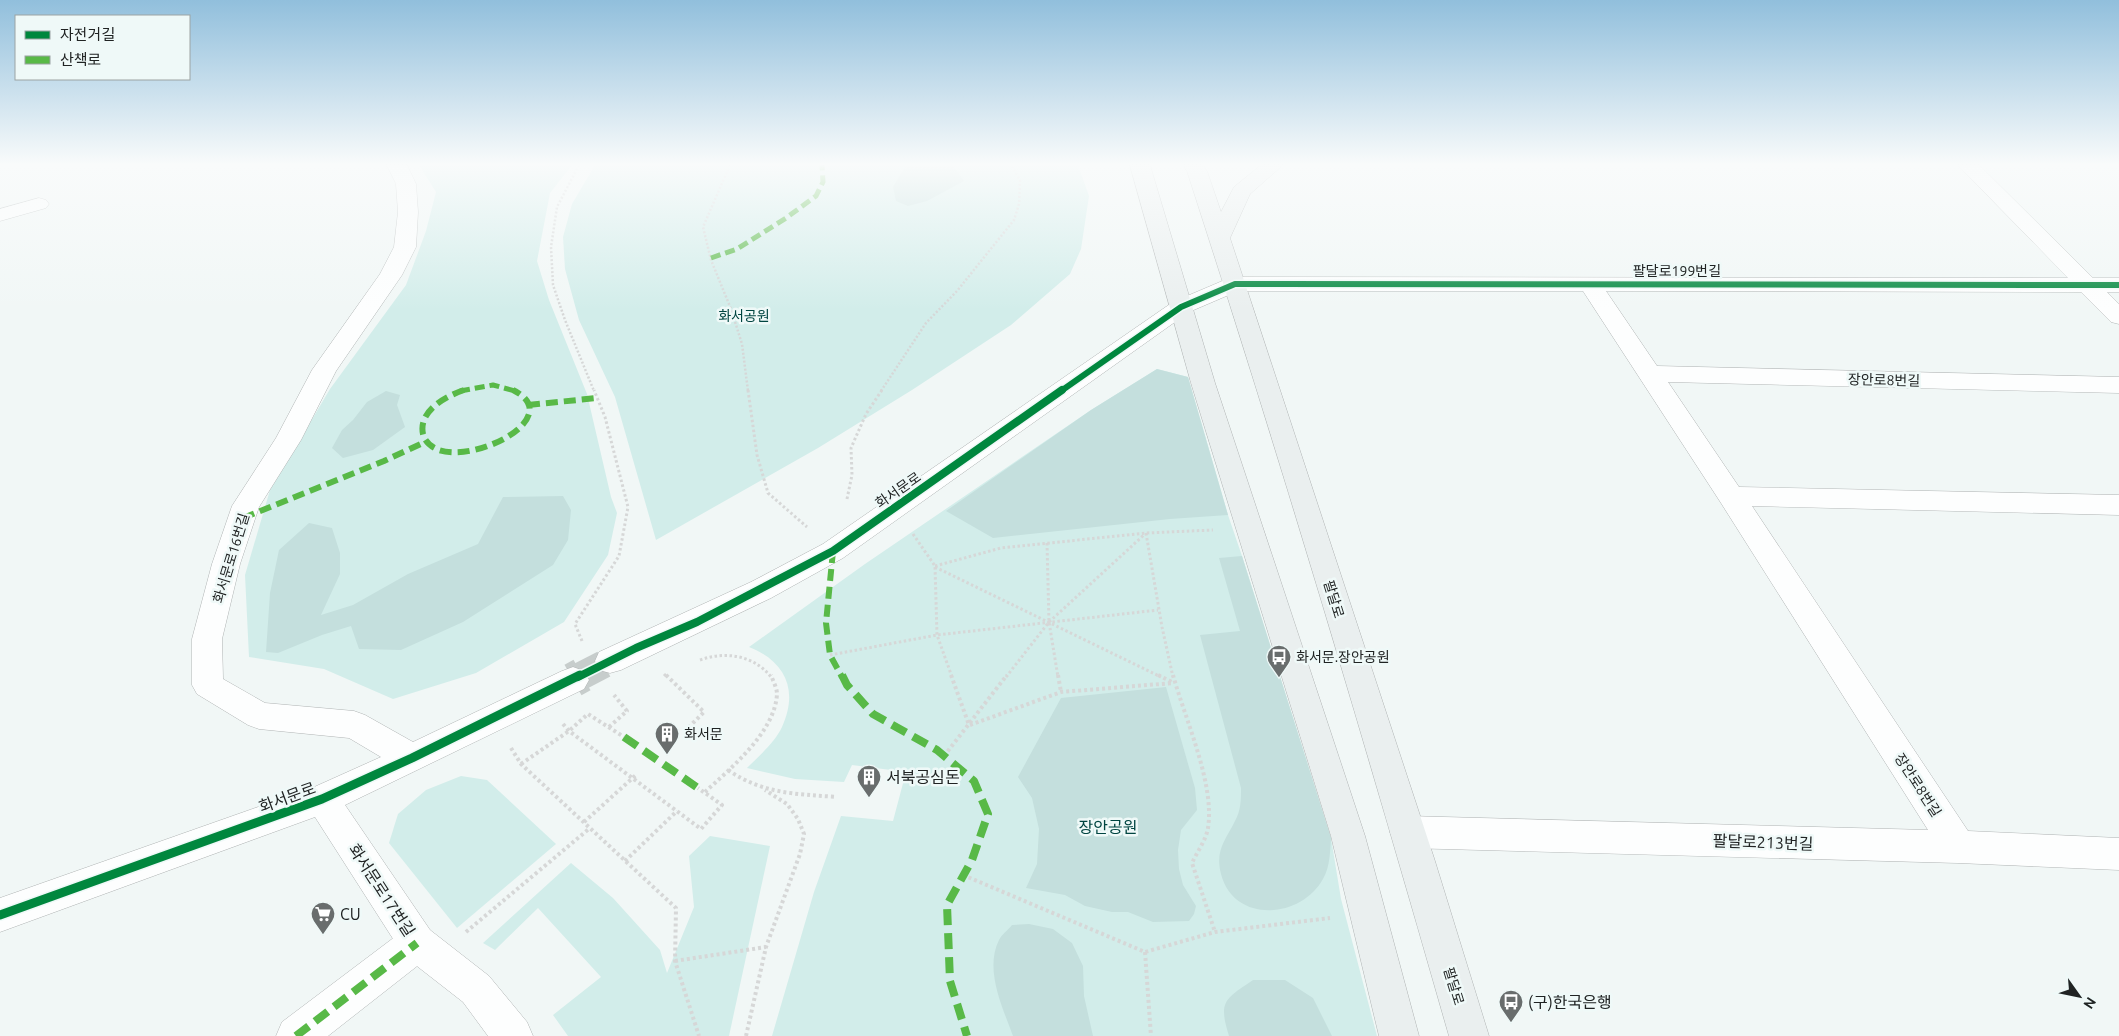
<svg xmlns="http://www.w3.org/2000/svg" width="2119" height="1036" viewBox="0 0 2119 1036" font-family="Ubuntu,'Noto Sans KR',sans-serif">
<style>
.green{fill:#d2edea}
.forest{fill:#c4dfdd}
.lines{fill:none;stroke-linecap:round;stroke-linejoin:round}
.minor-tunnel-far1{stroke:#c7cdcc;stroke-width:28;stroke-dasharray:28 14;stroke-linecap:butt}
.minor-tunnel{stroke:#c7cdcc;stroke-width:35;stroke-dasharray:35 18;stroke-linecap:butt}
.pedestrian-casing{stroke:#b0b4b4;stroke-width:1}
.minor-casing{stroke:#b0b4b4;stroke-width:1}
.secondary-casing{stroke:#b0b4b4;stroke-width:1}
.path-far2{stroke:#d6d7d7;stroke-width:2.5;stroke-dasharray:2 2;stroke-linecap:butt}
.path-far1{stroke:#d6d7d7;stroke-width:3;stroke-dasharray:2.5 2.5;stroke-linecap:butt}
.path{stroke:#d6d7d7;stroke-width:4;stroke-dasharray:3 3;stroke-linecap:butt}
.pedestrian{fill:#fdfefe;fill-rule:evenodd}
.minor{fill:#fdfefe;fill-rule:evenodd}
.secondary{fill:#eaefef;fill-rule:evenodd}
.quiet-far2{stroke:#58b947;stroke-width:5;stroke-dasharray:10 5;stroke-linecap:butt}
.quiet-far1{stroke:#58b947;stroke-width:6;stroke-dasharray:12 6;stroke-linecap:butt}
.quiet{stroke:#58b947;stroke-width:8;stroke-dasharray:16 8;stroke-linecap:butt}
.cycleway-far2-casing{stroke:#eff9f8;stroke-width:9}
.cycleway-far1-casing{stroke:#eff9f8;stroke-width:11}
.cycleway-casing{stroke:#eff9f8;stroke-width:12}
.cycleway-far2{stroke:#00873e;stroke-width:6}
.cycleway-far1{stroke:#00873e;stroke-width:8}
.cycleway{stroke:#00873e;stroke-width:9}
.labels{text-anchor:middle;stroke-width:5;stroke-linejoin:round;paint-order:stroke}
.street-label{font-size:14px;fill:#202323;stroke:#eff9f8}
.park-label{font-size:14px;fill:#004541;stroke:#eff9f8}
.poi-label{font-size:14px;fill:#202323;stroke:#eff9f8;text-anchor:start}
.near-poi-label{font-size:16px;fill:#202323;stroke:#eff9f8;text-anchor:start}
.near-street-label{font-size:16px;fill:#202323;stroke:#eff9f8}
.near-park-label{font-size:16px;fill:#004541;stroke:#eff9f8}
</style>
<rect width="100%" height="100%" fill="#f1f7f6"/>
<g class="green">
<path d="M419,165H572L550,193L537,261L549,300L587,394L611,497L617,513L608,555L564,622L476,673L393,699L324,669L249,657L245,575L270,490L330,389L406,285L426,231L436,192Z"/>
<path d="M595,165H1078L1089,196L1081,249L1070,274L1011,325L912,390L818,448L656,540L615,397L579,320L565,269L563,237L572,204Z"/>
<path d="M1157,369L1188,377L1228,515L1242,556L1331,838L1341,899L1377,1036H772L814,892L841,816L893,821L906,772L852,765L844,782L795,779L747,768C759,756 775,742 782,727C799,690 785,661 749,647L865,564L1091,410Z"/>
<path d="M461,776L487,780L556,844L457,928L389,843L398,814L426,790Z"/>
<path d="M710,836L770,846L729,1036H568L553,1015L601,977L538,908L495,950L483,943L571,863L613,898L660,950L667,973L694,907L689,856Z"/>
</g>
<g class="forest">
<path d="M906,165H953L964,181L927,201L908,206L896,201L893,187Z"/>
<path d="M1157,369L1188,377L1228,515L1170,519L993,538L946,511L1091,410Z"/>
<path d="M386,391L400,395L397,405L405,427L373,450L343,458L332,448L342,430L353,420L367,402Z"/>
<path d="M563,496L571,510L568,540L553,565L463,622L401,650L359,649L351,626L322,635L278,653L266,652L270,593L279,550L309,523L332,528L340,553V574L321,615L353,605L408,574L478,544L503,497Z"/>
<path d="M1242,556L1331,838C1330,852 1330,867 1323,879C1301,919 1234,924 1221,874C1215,850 1225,841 1235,821C1241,810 1241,800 1241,788L1200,635L1240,631L1219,558Z"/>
<path d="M1166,687L1195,788L1197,810L1181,830L1178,850L1179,869L1183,885L1196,906L1194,914L1189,921L1153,922L1128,912H1112L1085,906L1065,895L1026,888L1037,864L1039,829L1032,798L1018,777L1061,698Z"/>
<path d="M1029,924L1053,929L1072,943L1083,966L1084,996L1093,1036H1013C1003,1008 984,970 999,940C1001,935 1008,930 1012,925Z"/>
<path d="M1253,980H1285L1313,998L1332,1036H1229C1218,1001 1225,999 1253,980Z"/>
</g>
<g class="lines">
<path class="minor-tunnel-far1" d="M579,677L610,661"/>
<path class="minor-tunnel" d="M573,680L582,675"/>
<defs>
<path id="pedestrian" d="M417,925L430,930L436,943L430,956L328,1036H276L282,1022L404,930Z"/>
<g id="minor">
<path d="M387,165H407L416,184L418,212L416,247L402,275L336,371L301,440L259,507L240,564L222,639L223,679L265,703L354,711L365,715L413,742L562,671L573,667L584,671L589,680L584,689L345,805L430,930L489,976L527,1022L533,1036H488L463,1002L404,956L315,817L0,932V898L312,788L381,757L349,738L259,729L248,725L197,694L192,685V639L212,564L232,506L276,438L312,370L380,274L394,247L398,212L396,184Z"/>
<path d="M1958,165H1979L2093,278H2119V292H2107L2119,304V324L2111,322L2081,292L1606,291L1657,366L2119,377V393L1668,382L1739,487L2119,495V515L1752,506L1968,831L2119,838V870L1958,863L1407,848L1395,843L1390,832L1395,821L1407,816L1928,830L1721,503L1583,291H1238L1189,312L843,558L771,598L621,670L610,673L599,670L595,661L599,652L751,582L823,544L1173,302L1227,279L1235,277L2068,278Z"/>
<path d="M39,198L46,200L49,204L46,208L0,221V209Z"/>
</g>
<g id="secondary">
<path d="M1130,165H1150L1215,383L1365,836L1419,1036H1379L1331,836L1191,383Z"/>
<path d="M1183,165H1203L1207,171L1221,212L1234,187L1261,165H1283L1250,194L1230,238L1434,858L1489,1036H1449C1366,746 1280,457 1187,171Z"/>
</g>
</defs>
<use href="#pedestrian" class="pedestrian-casing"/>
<use href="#minor" class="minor-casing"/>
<use href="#secondary" class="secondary-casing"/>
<g class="path-far2">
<path d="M579,165L557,207L551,247L553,285L565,320L594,391"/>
<path d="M730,165L703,227L711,260L731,309L742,344L748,391"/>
<path d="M881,391L926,323L957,291L1014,220L1019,204L1020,180L1011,165"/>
</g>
<g class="path-far1">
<path d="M748,390L757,455L768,493L807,527"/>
<path d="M847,499L852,475L851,448L866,414L882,390"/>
<path d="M1146,533L1162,627L1173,677"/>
<path d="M913,534L935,566L937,635L952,677"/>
<path d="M1047,543L1049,622L1058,677"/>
<path d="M935,566L1001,548L1146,533L1213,530"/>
<path d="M935,567L1161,677"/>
<path d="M582,641L575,624L619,556L628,507L605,417L594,390"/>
<path d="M830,655L937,635L1158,610"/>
<path d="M700,660C725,651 754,655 771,677"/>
<path d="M664,674L667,677"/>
<path d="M1006,677L1049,622L1145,534"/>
</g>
<g class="path">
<path d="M666,675L704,712L687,729"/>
<path d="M951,675L969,725"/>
<path d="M1058,675L1061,692"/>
<path d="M1158,675L1174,683"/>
<path d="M1173,675C1185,719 1215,784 1208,828C1206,840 1197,852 1192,863L1215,932"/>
<path d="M563,724L569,731L701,829L722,805L698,788"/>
<path d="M970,725L1061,692L1173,683"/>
<path d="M609,727L627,711L614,695"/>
<path d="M511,748L521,764L676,908L675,961L699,1036"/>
<path d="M944,756L1007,675"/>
<path d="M521,764L569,731L588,714L624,737"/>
<path d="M728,770C763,794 796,794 837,797"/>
<path d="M705,792C731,768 775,732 777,694C777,688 773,681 771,675"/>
<path d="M584,822L636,775"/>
<path d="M625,861L677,811"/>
<path d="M963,875L1145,952L1215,932L1330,918"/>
<path d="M466,932L590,828"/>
<path d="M1145,952L1151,1036"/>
<path d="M675,961L766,947"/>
<path d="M746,1036L766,947L800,854L804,834L798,819L787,804L765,790"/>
</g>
<use href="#pedestrian" class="pedestrian"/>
<use href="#minor" class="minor"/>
<use href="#secondary" class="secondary"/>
<g class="quiet-far2">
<path d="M711,258L737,249L786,218L816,196L823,182L822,165"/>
<path d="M460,391L493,385L515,391"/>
</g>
<g class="quiet-far1">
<path d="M464,390C446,396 418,411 423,434C425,442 431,447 439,450C479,463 566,416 513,390"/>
<path d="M528,405L597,398"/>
<path d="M243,518L384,461L425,442"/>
<path d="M833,551L826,623L830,655L842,677"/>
</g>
<g class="quiet">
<path d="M842,675L847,685L873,714L937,750L974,781L988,814L972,860L947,905L950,981L967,1036"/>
<path d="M624,737L698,788"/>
<path d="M296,1036L417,943"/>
</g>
<defs>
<path id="cycleway-far2" d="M1061,391L1181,307L1235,284L2119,285"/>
<path id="cycleway-far1" d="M578,677L636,648L697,622L833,551L1062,390"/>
<path id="cycleway" d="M0,915L322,799L412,758L580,675"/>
</defs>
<use href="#cycleway-far2" class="cycleway-far2-casing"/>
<use href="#cycleway-far1" class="cycleway-far1-casing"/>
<use href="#cycleway" class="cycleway-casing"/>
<use href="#cycleway-far2" class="cycleway-far2"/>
<use href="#cycleway-far1" class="cycleway-far1"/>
<use href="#cycleway" class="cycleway"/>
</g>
<linearGradient id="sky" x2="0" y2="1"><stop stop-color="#91bfdc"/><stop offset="0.53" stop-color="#f9fbfb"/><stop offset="1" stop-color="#f9fbfb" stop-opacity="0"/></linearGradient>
<rect width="2119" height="310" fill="url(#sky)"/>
<defs>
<symbol id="bus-pin" viewBox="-11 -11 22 30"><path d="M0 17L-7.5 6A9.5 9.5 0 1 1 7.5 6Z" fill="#696d6d" stroke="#eff9f8"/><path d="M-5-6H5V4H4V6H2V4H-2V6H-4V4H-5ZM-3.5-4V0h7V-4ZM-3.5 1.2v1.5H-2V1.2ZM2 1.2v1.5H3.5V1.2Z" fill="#fff"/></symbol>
<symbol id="building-pin" viewBox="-11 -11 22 30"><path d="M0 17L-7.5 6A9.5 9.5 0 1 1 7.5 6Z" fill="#696d6d" stroke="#eff9f8"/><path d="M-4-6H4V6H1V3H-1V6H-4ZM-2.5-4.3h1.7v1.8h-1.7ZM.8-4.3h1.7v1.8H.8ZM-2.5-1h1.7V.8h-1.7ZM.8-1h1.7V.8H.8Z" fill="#fff"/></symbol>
<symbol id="supermarket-pin" viewBox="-11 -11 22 30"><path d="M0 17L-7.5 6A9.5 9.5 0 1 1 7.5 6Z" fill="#696d6d" stroke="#eff9f8"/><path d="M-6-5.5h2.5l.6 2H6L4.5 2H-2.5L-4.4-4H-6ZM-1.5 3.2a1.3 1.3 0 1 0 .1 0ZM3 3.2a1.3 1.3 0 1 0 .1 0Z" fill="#fff"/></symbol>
</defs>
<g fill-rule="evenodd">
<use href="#bus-pin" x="1265" y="643" width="28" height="38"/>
<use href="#building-pin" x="653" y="720" width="28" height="38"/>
<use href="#building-pin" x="855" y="763" width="28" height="38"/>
<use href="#supermarket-pin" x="309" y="900" width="28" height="38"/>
<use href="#bus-pin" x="1497" y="988" width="28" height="38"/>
</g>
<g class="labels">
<g class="street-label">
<text x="1677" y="276">팔달로199번길</text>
<text transform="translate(1884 380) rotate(1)" y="5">장안로8번길</text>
<text transform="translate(898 490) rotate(-35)" y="5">화서문로</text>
<text transform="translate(231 558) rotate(-73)" y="5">화서문로16번길</text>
<text transform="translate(1334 599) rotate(73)" y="5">팔달로</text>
<text transform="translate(1918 785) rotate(57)" y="5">장안로8번길</text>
<text transform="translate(1454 986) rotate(73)" y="5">팔달로</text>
</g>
<g class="park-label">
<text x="744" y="321">화서공원</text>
</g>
<g class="poi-label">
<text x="1296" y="662">화서문.장안공원</text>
<text x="684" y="739">화서문</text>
</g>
<g class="near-poi-label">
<text x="886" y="783">서북공심돈</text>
<text x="340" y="920">CU</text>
<text x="1528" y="1008">(구)한국은행</text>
</g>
<g class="near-street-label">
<text transform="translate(287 797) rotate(-20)" y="6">화서문로</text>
<text transform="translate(1763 842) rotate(2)" y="6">팔달로213번길</text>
<text transform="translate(382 890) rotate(57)" y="6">화서문로17번길</text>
</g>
<g class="near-park-label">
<text x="1108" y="833">장안공원</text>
</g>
</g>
<rect x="15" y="15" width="175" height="65" fill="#eff9f8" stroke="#9ca3a3"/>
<rect x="25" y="31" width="25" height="8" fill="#00873e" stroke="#9ca3a3"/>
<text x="60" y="40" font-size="15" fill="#202323">자전거길</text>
<rect x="25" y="56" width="25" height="8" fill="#58b947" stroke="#9ca3a3"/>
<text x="60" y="65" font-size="15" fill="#202323">산책로</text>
<g transform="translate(2079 996) rotate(123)" stroke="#eff9f8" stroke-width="4" paint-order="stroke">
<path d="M0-4L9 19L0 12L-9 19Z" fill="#202323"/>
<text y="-8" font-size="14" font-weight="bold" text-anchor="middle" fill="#202323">N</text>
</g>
</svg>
